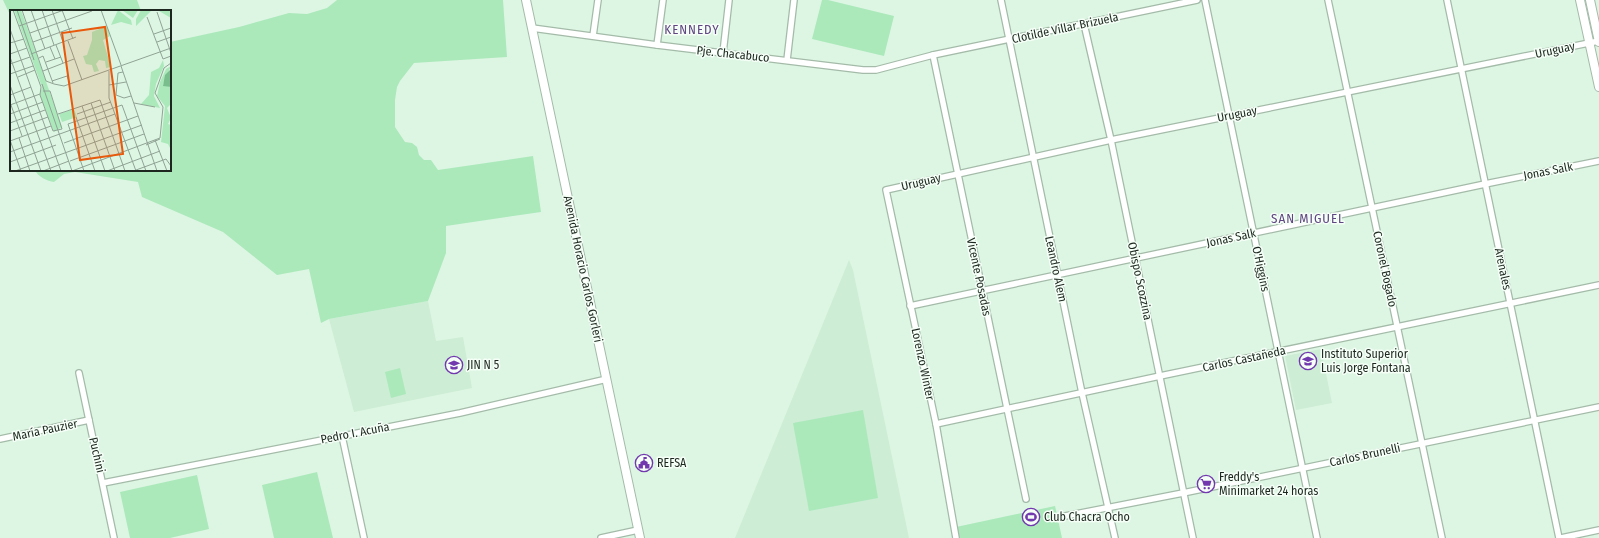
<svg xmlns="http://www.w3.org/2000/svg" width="1599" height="538" viewBox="0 0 1599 538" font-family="'Fira Sans Condensed',sans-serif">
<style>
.built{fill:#cdedd5}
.green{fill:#abe9bb}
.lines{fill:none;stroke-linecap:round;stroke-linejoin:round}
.minor-casing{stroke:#a4bba9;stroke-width:8}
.secondary-casing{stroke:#a4bba9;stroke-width:10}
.minor{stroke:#fff;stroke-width:5.5}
.secondary{stroke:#fff;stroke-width:8}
.labels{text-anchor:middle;stroke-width:3;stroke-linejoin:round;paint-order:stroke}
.street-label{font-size:12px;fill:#1d261f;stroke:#f5fff7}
.poi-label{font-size:12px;fill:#1d261f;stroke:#f5fff7;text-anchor:start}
.neighbourhood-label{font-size:13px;letter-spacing:1px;fill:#5f4582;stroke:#f5fff7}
.inset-road{fill:none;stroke:#90a395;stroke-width:1}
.view{fill:#e8590c;fill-opacity:0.15;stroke:#e8590c;stroke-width:2}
.inset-edge{fill:none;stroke:#1d261f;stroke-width:2}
</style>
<rect width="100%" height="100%" fill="#ddf6e3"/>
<g class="built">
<path d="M849,260L853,270L909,538H735Z"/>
<path d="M428,301L436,341L463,337L472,388L354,412L329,319Z"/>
<path d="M1321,349L1332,403L1296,410L1285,356Z"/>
</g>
<g class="green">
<path d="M3,0H137L141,11H11V17Z"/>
<path d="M337,0H503L507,57L414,63L400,81L397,87L395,100V127L405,142L412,143L417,147L419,155L424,160H431L438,170L533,156L541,212L446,226V253L428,301L329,319L321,323L309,269L277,275L223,232L142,197L138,182L75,172L64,174L54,182C47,181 38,177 35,170H170V42L239,27L289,13L307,14L327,8Z"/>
<path d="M822,0H828L894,16L884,56L812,39Z"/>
<path d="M400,368L406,394L391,398L385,372Z"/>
<path d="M863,410L878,498L809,511L793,423Z"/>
<path d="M317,472L333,538H274L262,485Z"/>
<path d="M197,475L209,529L170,538H130L120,492Z"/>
<path d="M1055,506L1062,538H958L956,527Z"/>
</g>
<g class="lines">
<defs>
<g id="minor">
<path d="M1001,0L1082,393L1115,538"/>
<path d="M1205,0L1317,538"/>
<path d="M1328,0L1442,538"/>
<path d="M1447,0L1559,538"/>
<path d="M1084,24L1111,140L1193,538"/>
<path d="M532,28L657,45L863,70H876L933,55L1197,0"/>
<path d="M593,36L598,0"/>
<path d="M657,45L663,0"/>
<path d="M723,53L729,0"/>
<path d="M933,55L1026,499"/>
<path d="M787,60L794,0"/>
<path d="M910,306L1485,184L1599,161"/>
<path d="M79,373L114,538"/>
<path d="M936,424L1160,376L1599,285"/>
<path d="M342,436L364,538"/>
<path d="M0,439L89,420"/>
<path d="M103,483L460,413L607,379"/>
<path d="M1060,517L1183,493L1599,407"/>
<path d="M601,538L638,530"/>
<path d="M956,538L936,424L886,190L1111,140L1599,41"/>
<path d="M1561,538L1599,530"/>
</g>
<g id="secondary">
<path d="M526,0L640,538"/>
<path d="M1580,0L1599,87"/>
<path d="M1590,0L1599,42"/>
</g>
</defs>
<use href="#minor" class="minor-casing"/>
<use href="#secondary" class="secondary-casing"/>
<use href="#minor" class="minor"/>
<use href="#secondary" class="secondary"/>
</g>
<defs>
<symbol id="university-ring" viewBox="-11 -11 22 22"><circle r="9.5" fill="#f5fff7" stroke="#7239af" stroke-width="1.5"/><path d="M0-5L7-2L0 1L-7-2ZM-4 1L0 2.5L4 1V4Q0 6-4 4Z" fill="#7239af"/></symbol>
<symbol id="school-ring" viewBox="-11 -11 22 22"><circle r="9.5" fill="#f5fff7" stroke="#7239af" stroke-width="1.5"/><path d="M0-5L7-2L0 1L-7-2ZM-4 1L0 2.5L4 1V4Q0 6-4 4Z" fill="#7239af"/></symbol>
<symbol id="civic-ring" viewBox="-11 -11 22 22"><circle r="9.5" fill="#f5fff7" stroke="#7239af" stroke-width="1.5"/><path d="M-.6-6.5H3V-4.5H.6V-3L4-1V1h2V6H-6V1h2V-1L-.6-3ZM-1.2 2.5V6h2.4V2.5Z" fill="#7239af"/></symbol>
<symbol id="supermarket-ring" viewBox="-11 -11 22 22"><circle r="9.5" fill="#f5fff7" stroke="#7239af" stroke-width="1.5"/><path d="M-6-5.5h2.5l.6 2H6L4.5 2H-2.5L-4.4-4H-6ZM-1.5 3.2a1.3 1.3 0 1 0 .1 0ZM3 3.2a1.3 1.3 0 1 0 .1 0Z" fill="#7239af"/></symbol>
<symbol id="stadium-ring" viewBox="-11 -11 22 22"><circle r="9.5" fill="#f5fff7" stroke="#7239af" stroke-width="1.5"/><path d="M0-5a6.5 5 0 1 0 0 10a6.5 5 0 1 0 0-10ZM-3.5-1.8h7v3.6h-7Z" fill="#7239af"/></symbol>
</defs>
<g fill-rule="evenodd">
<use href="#university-ring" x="1298" y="351" width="20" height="20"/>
<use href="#school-ring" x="444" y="355" width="20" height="20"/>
<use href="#civic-ring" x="634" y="453" width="20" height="20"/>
<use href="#supermarket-ring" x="1196" y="474" width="20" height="20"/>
<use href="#stadium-ring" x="1021" y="507" width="20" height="20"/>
</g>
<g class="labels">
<g class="street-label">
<text transform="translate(1065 28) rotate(-12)" y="4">Clotilde Villar Brizuela</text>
<text transform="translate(1555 50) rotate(-12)" y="4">Uruguay</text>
<text transform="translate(733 54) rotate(6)" y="4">Pje. Chacabuco</text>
<text transform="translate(1237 114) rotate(-11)" y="4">Uruguay</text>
<text transform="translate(1548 171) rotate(-11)" y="4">Jonas Salk</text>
<text transform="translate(921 182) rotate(-13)" y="4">Uruguay</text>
<text transform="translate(1231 238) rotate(-12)" y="4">Jonas Salk</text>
<text transform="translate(583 269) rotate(78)" y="4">Avenida Horacio Carlos Gorleri</text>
<text transform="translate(1056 269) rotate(78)" y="4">Leandro Alem</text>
<text transform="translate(1261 269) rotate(78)" y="4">O'Higgins</text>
<text transform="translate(1385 269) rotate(78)" y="4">Coronel Bogado</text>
<text transform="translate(1503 269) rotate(78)" y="4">Arenales</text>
<text transform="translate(979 277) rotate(78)" y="4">Vicente Posadas</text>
<text transform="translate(1140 281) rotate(78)" y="4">Obispo Scozzina</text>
<text transform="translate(1244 359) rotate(-12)" y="4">Carlos Castañeda</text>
<text transform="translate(923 364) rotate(78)" y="4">Lorenzo Winter</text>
<text transform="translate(45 430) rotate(-12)" y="4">María Pauzier</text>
<text transform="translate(355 433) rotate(-11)" y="4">Pedro I. Acuña</text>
<text transform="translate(97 455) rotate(77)" y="4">Puchini</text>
<text transform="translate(1365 455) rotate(-12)" y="4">Carlos Brunelli</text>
</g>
<g class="poi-label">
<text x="1321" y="358">Instituto Superior<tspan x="1321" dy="14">Luis Jorge Fontana</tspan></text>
<text x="467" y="369">JIN N 5</text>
<text x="657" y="467">REFSA</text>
<text x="1219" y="481">Freddy's<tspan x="1219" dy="14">Minimarket 24 horas</tspan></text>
<text x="1044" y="521">Club Chacra Ocho</text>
</g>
<g class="neighbourhood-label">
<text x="692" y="34">KENNEDY</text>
<text x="1308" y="223">SAN MIGUEL</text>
</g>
</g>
<g transform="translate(10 10)">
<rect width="161" height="161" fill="#ddf6e3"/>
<path d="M4,0H11L52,117L44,122L30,85L32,77ZM108,0L121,10L122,15L111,12L101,15ZM112,0H128L123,8ZM131,0H161V8L149,1H141L126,16V9ZM97,16L100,26L93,30L101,57L96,58L95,51L89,50L86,54L89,61L84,62L82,55L76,54L73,46L77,45L82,30V22ZM153,50L154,56L146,74L144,86L150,98L131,94L139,85L141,62L149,58ZM161,56L153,75L161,77V94L157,98L161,108L158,114L161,115V140L158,134L151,132L155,96L147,86L150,72L156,59ZM64,99L67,107L52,112L49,104Z" fill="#abe9bb"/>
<path d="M161,59V77L153,76L155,65Z" fill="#7abe8d"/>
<path class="inset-road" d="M3,0L31,77L30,85L43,121L52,119L40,81H33M7,0L24,50M12,0L36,71L44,74L54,76L161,38M21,0L35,39M32,0L44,35M42,0L53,32M52,0L63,29M91,0L111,55M147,2L161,43M137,7L153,49L161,46M9,16L54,0M0,19L51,161M20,23L82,1M144,24L161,18M58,31L72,70M23,32L62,18M147,32L161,27M0,33L14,29M46,35L53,53M40,37L45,49M0,44L17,38M21,44L66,27M0,47L41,161M29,48L33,46L43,73M36,52L51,47M0,54L20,47M111,56L147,161M33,61L64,49M99,61V88L126,161M113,62L108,63L106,85L114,88L121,86M0,64L23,56M8,67L25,60M42,71L57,66L60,74M32,74L62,161M0,75L31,161M99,75L116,72M0,85L21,77M81,93L105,161M124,93L145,97M0,95L30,84M1,95L12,126M72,96L95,161M0,104L33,92M48,104L90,90L115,161M67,104L101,92M66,107L85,161M0,113L35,100M0,121L38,107M9,128L20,161M0,130L11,161M145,130L157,161M0,131L41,116M54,133L128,106M136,135L150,129M0,142L105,104M60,151L134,124M0,152L46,135M126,160L156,149L161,156M5,161L132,115M33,161L59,151M62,161L150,128L153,97L145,83L154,58L161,53M74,161L58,114L112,95L136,161M97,161L150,141"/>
<path class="view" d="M95,17L113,144L70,150L52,23Z"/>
<rect width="161" height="161" class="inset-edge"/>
</g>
</svg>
